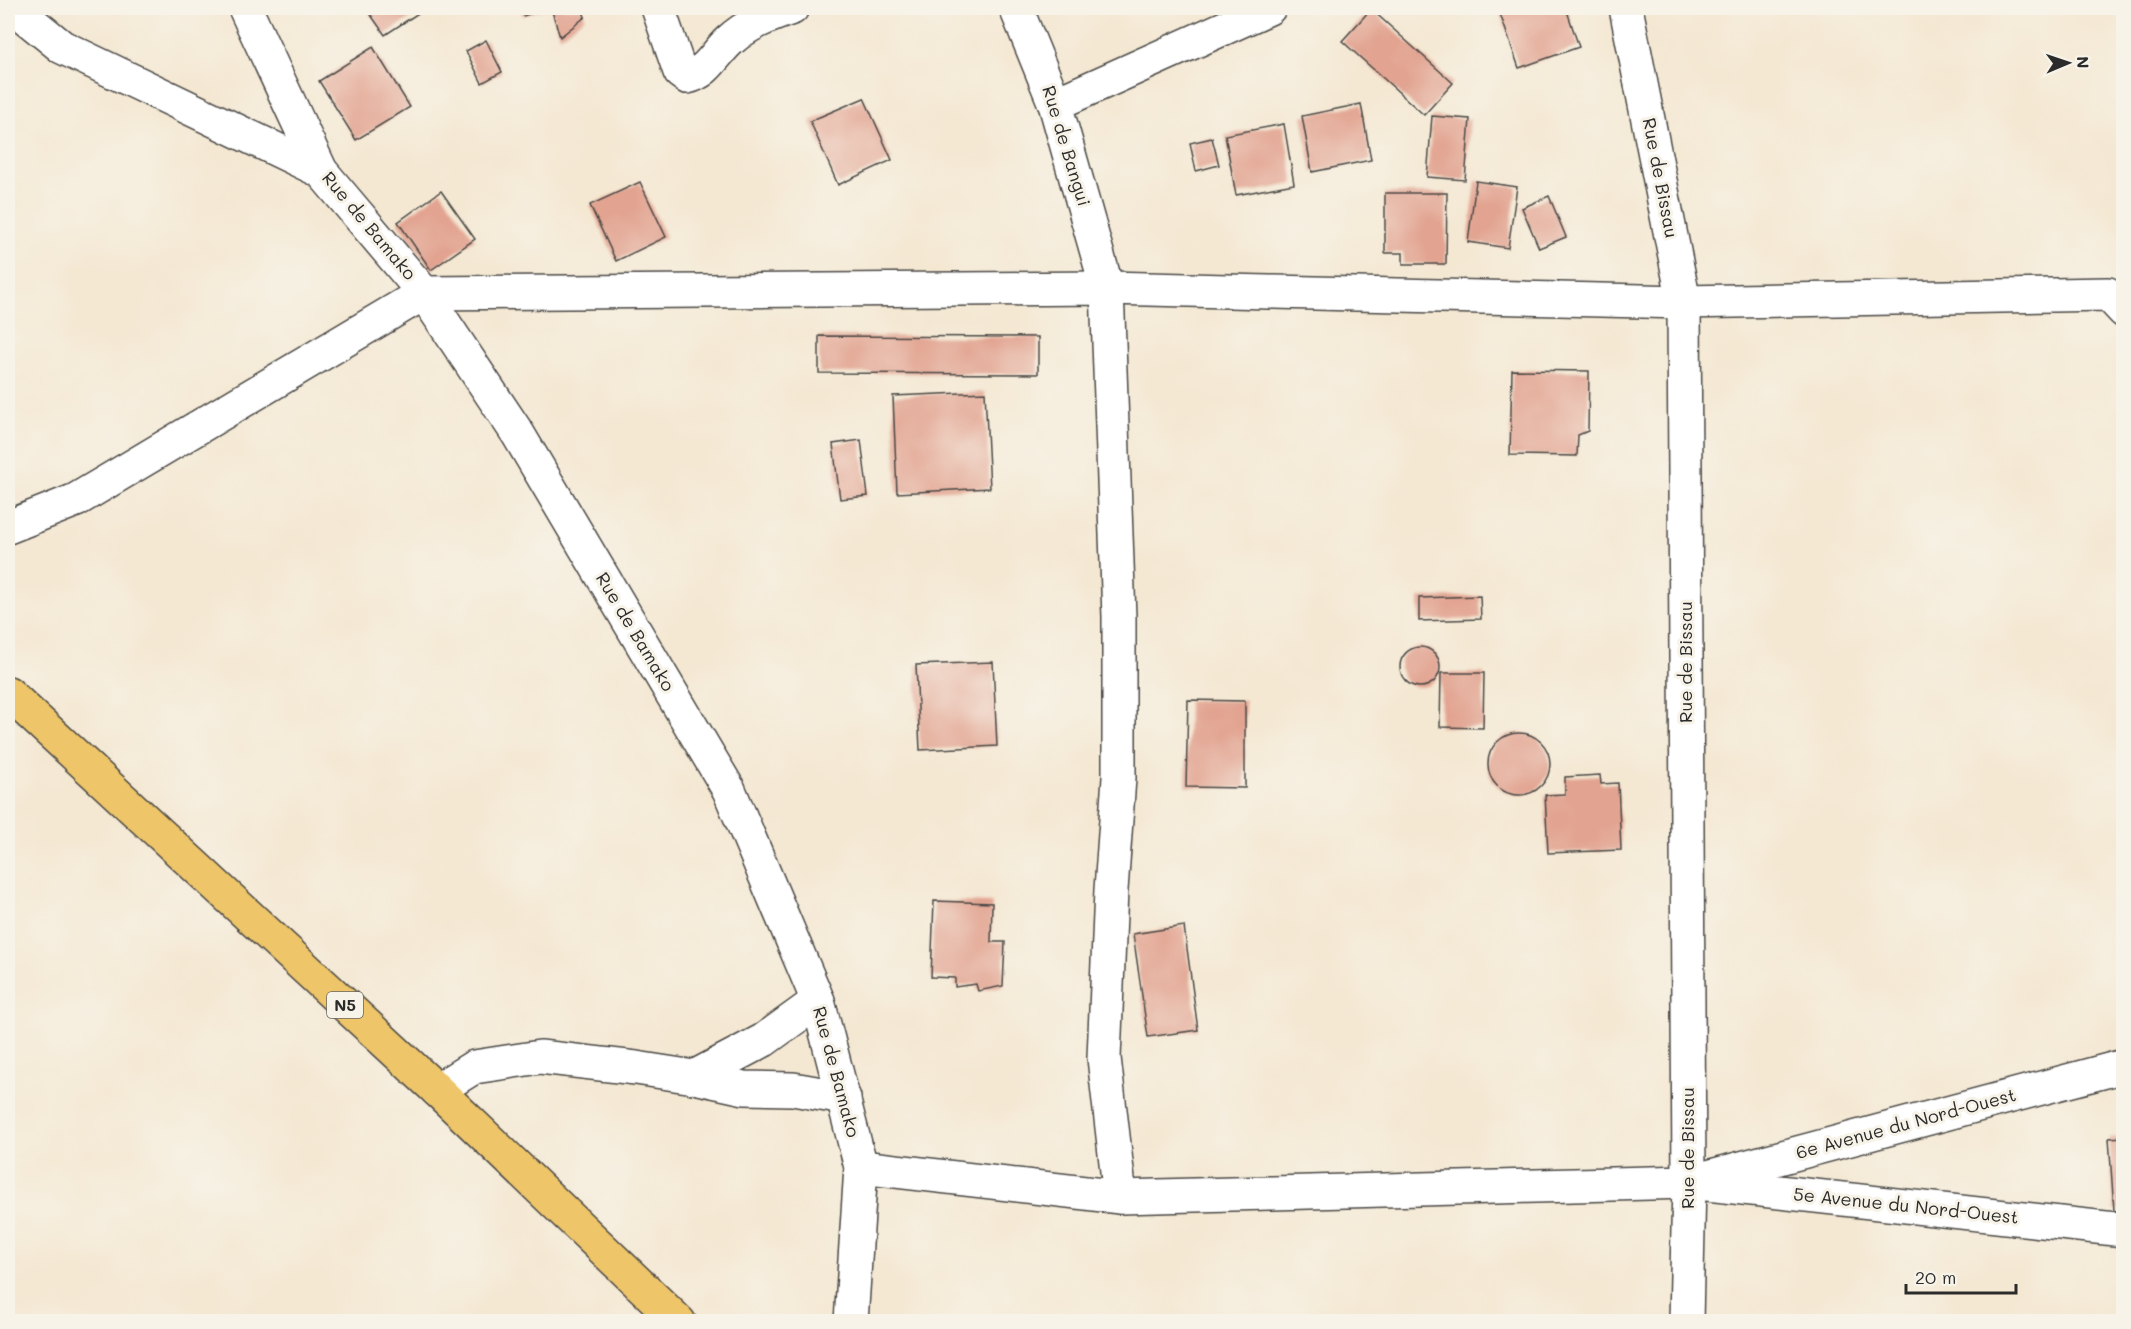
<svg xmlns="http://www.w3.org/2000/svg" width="2131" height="1329" viewBox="0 0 2131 1329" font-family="Mali,sans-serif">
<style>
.building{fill:#e2a390}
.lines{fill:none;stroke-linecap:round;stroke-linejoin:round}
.minor-casing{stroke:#494744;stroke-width:36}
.highway-casing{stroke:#494744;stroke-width:36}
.minor{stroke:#fff;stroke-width:33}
.highway{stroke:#eec569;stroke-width:33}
.labels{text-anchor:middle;stroke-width:6;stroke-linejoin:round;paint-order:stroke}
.shield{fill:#f7f3e8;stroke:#686764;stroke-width:1.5}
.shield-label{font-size:16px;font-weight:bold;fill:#2b2b2b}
.street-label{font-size:18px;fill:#2b2b2b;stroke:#f7f3e8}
</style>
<rect width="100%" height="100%" fill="#f7f3e8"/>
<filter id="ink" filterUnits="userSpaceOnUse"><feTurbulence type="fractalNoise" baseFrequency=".0167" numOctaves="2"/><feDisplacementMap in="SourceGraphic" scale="12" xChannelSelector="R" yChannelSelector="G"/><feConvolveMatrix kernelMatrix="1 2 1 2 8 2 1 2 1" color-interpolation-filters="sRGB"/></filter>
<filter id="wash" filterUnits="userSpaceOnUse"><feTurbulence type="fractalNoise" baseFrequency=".008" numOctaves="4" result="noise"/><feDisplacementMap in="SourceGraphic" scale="24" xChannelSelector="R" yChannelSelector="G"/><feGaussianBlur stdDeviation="1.35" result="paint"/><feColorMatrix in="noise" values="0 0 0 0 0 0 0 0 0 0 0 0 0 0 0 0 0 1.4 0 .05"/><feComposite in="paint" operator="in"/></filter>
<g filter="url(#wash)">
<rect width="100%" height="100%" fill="#f4e8d3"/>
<g id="blocks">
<g class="building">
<path d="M366,8H426L385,35Z"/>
<path d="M520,8H547L523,16Z"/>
<path d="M551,8H582L585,17L560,37Z"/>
<path d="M1498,8H1566L1579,47L1519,68Z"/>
<path d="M1371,9L1453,83L1424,115L1342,41Z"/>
<path d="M486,40L502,72L482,83L466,51Z"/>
<path d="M373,47L410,107L356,140L319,81Z"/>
<path d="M864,98L892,160L838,185L810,121Z"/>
<path d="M1361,104L1371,160L1312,172L1302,116Z"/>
<path d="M1432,116L1470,119L1465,180L1427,177Z"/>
<path d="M1284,124L1294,184L1236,195L1225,135Z"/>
<path d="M1212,138L1219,165L1196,171L1190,143Z"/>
<path d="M1476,181L1517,187L1508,248L1468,242Z"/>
<path d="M640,182L666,237L616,261L590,205Z"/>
<path d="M441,191L475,239L431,270L398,222Z"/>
<path d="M1385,193H1447L1446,264H1403V253H1385Z"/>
<path d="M1549,196L1566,237L1539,248L1522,208Z"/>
<path d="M819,336L1038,337V374L819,373Z"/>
<path d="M1512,370L1589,371L1588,431L1578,435L1577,456L1510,455Z"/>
<path d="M985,392L990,488L897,493L893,396Z"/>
<path d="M861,440L868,496L840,499L833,444Z"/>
<path d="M1480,596L1481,619L1419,621V598Z"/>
<circle cx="1420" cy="667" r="20"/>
<path d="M993,662L997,746L920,750L916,665Z"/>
<path d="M1441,673H1484L1483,728L1440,727Z"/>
<path d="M1188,700L1245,701V788L1186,787Z"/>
<circle cx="1519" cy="764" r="31"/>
<path d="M1600,775L1601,784L1618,783L1621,850L1548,853L1545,795L1565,794V777Z"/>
<path d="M934,901L992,903L991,942H1005L1003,986L978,991L976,984L955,987V978L931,977Z"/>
<path d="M1184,926L1198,1030L1148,1037L1133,934Z"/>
<path d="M2124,1137V1210L2114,1211L2109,1138Z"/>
</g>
</g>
</g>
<g filter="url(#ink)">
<use href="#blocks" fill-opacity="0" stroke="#494744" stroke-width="1.5"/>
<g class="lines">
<defs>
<g id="minor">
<path d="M14,8L62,47L321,171"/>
<path d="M245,8L321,171L424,293L518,434L729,790L818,1001L861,1167L851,1322"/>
<path d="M658,8L680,72L687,77C707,73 714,55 729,41C747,24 769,16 792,8"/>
<path d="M1016,8L1055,104L1107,288L1119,617V778L1111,890L1104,1058L1120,1197"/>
<path d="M1626,8L1684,302L1689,1182L1686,1322"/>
<path d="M1055,104L1269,8"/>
<path d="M8,527L76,500L424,293L1107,288L1684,302L2108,294L2124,311"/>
<path d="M694,1077L744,1088L793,1089L844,1098"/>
<path d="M437,1090L474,1067L540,1057L636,1068L694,1077L764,1040L818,1001"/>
<path d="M861,1167L1120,1197L1689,1182L2124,1230"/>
<path d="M1708,1177L2124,1066"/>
</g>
<path id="highway" d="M8,693L437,1090L679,1322"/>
</defs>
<use href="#minor" class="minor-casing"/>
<use href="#highway" class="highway-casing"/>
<use href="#minor" class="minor"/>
<use href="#highway" class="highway"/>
</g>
</g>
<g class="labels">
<rect class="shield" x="327" y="992" width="36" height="26" rx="4.5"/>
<g class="shield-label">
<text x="345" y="1011">N5</text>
</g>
<g class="street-label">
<text transform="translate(1066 146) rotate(73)" y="6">Rue de Bangui</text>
<text transform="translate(1660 178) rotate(79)" y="6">Rue de Bissau</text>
<text transform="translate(369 226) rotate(50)" y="6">Rue de Bamako</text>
<text transform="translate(635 632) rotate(59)" y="6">Rue de Bamako</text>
<text transform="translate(1686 662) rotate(-90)" y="6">Rue de Bissau</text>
<text transform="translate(836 1072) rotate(75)" y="6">Rue de Bamako</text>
<text transform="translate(1906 1124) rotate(-15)" y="6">6e Avenue du Nord-Ouest</text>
<text transform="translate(1688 1148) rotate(-90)" y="6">Rue de Bissau</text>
<text transform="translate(1906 1206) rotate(6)" y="6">5e Avenue du Nord-Ouest</text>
</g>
</g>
<rect width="2131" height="1329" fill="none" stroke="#f7f3e8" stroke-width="30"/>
<g transform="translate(2068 63) rotate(88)" stroke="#f7f3e8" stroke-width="4.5" paint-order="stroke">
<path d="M0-4.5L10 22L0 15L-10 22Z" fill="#2b2b2b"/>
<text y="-9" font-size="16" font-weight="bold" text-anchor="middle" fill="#2b2b2b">N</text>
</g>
<path d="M1906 1284v9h110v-9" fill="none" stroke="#2b2b2b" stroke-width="3"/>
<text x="1915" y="1284" font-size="18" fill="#2b2b2b" stroke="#f7f3e8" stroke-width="4.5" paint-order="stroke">20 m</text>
</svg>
